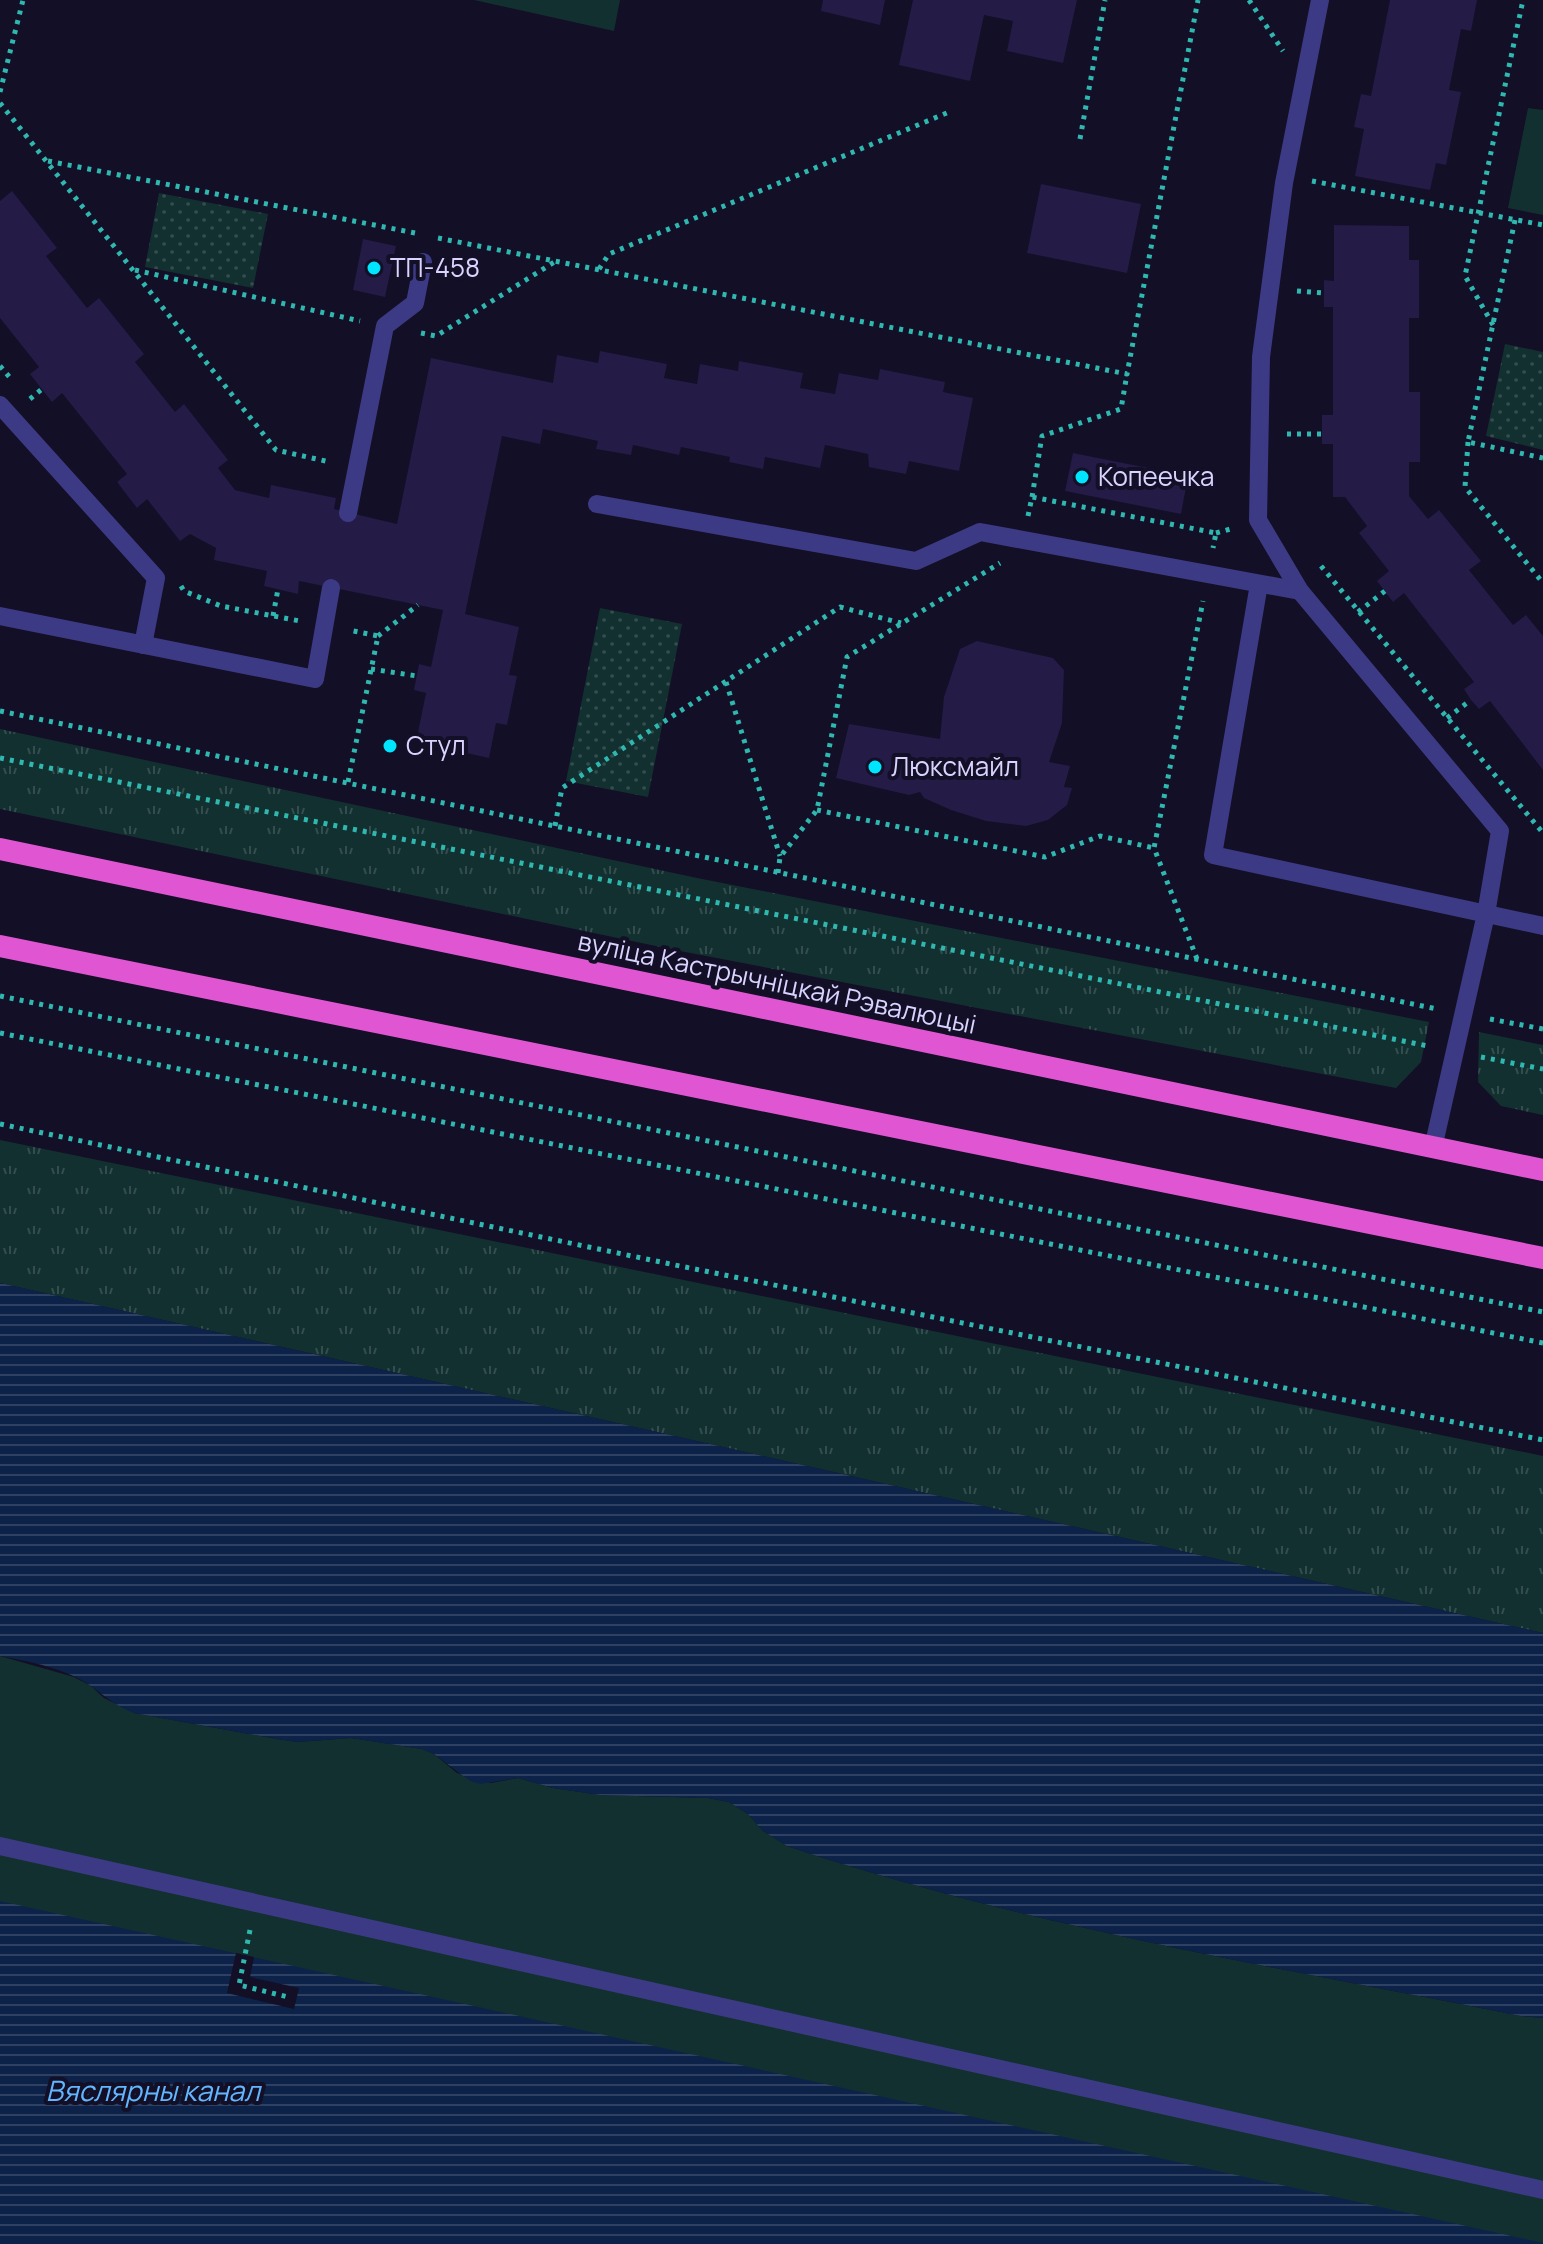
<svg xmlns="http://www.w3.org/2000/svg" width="1543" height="2244" viewBox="0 0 1543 2244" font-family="Manrope,sans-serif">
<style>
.grass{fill:url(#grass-tufts)}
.park{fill:url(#park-dots)}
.pitch{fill:#12302f}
.water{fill:url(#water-rules)}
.pier{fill:#130f26}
.building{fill:#241b47}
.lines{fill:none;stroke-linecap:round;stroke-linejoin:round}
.path{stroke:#2fb8b0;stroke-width:5;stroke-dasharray:4 6;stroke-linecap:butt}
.service{stroke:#3d3a85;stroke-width:18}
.trunk{stroke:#e055d1;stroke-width:22}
.poi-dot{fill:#00e5ff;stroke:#130f26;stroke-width:3}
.labels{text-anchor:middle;stroke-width:8;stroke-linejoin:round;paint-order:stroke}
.poi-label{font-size:26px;fill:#d9d4ff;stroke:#130f26;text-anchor:start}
.street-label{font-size:26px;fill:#d9d4ff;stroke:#130f26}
.water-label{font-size:28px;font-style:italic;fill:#62b6ff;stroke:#130f26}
</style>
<defs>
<pattern id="grass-tufts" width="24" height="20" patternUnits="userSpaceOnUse" patternTransform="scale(2)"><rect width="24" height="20" fill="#12302f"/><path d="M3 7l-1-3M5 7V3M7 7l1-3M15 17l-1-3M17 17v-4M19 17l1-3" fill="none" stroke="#344d4e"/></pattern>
<pattern id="park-dots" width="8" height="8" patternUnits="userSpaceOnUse" patternTransform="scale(2)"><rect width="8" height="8" fill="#12302f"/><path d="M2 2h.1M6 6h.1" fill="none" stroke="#344d4e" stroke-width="1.8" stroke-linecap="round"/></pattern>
<pattern id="water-rules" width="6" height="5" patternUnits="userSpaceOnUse" patternTransform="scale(2)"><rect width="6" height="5" fill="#0c2248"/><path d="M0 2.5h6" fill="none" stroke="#2f4163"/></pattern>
</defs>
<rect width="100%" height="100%" fill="#130f26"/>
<g class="grass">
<path d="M0,729L697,878L1429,1022L1421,1062L1396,1088L675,950L0,809Z"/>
<path d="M1479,1032L1543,1045V1115L1501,1106L1478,1082Z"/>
<path d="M0,1140L1543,1456V1633L0,1283Z"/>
</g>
<g class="park">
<path d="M159,193L268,214L253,288L145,267Z"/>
<path d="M1505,344L1543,352V450L1486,436Z"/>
<path d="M600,608L682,624L648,797L566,781Z"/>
</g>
<g class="pitch">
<path d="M474,0H620L614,31Z"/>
<path d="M1528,108L1543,110V215L1508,208Z"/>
<path d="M0,1656L74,1677L91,1686L104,1698L134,1713L277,1739L297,1742L351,1738L422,1749L434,1754L457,1773L491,1783L518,1778L553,1788L600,1795L708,1798L729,1802L748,1814L763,1831L787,1846C1025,1926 1275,1967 1521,2016L1543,2018V2244H0Z"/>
</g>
<g class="water">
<path d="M0,1283L1543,1633V2018L1521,2016C1275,1967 1025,1926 787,1846L763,1831L748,1814L729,1802L708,1798L600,1795L553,1788L518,1778L480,1784L470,1781L434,1754L422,1749L351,1738L297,1742L277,1739L134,1713C116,1706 106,1697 91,1686C67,1669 29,1661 0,1656Z"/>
<path d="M0,1901L1543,2243V2244H0Z"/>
</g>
<path class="pier" d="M236,1953L254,1957L250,1977L299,1988L294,2009L227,1993Z"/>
<g class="building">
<path d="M823,0H885L880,25L821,11Z"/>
<path d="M913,0H1077L1063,63L1007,51L1013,21L984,15L970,81L899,65Z"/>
<path d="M1390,0H1477L1471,31L1461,29L1449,90L1461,92L1446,165L1436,163L1430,190L1355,176L1364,129L1354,127L1361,94L1371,96Z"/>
<path d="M1041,184L1141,204L1127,273L1027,253Z"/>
<path d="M12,191L57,248L46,256L87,308L99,298L144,354L135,362L175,412L184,404L228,460L218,468L235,490L269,498L271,485L336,498L334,509L397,524L431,358L553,383L557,355L598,363L600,351L667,364L664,378L697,384L700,364L738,371L739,361L803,373L800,388L835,394L839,373L878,380L880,369L945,382L943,392L973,398L959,471L909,461L906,474L884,470L869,467L868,454L825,445L820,468L765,457L763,469L729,462L730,457L681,447L679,455L633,445L631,455L596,449L598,441L543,429L540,444L502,436L465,614L519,627L509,675L517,676L507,725L496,723L489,758L416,742L426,693L414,690L419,664L431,667L443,610L299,581L298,594L264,586L267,571L214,560L216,548L190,534L180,541L147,499L137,508L117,482L127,474L62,393L52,402L30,374L39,367L0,318V201Z"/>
<path d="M1334,225L1409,226V260H1419V318H1409V392H1420V462H1409V496L1428,519L1439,510L1481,561L1469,570L1513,625L1526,615L1543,636V770L1490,701L1479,709L1471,700L1464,689L1474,682L1404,593L1393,602L1377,581L1389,571L1359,533L1367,526L1345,497H1333V444H1322V415H1333V307H1324V280L1334,281Z"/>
<path d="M363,239L396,246L385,297L353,290Z"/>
<path d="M1073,453L1188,476L1181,514L1065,491Z"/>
<path d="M977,641L1053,658L1064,670L1062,723L1049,762L1070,766L1064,787L1072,788L1067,805L1048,820L1026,826L986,821L951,810L924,798L920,792L909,795L836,778L849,724L940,739L944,697L960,649Z"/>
</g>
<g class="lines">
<g class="path">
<path d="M1249,0L1283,51"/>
<path d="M0,92L23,0"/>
<path d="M0,103L276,450L330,462"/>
<path d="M1080,139L1105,0"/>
<path d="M48,161L420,234"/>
<path d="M1312,181L1543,225"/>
<path d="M1515,220L1468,442L1543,458"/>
<path d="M438,238L1127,374L1198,0"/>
<path d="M599,269L609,254L949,112"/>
<path d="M135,270L360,321"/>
<path d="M1297,291L1324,293"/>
<path d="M1493,325L1465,276L1523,0"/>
<path d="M421,333L436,336L556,261"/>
<path d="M0,366L12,380"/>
<path d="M30,399L42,389"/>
<path d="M1287,434H1322"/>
<path d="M1468,442L1465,487L1543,583"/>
<path d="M1032,497L1042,436L1121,409L1127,374"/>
<path d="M1028,516L1032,497L1216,533L1213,548"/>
<path d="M1216,533L1234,528"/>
<path d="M1321,566L1543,833"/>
<path d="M181,586L184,591L221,606L300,621"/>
<path d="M1358,612L1385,591"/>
<path d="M273,616L278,589"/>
<path d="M378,636L418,605"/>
<path d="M371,669L417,676"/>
<path d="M726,682L780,856"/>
<path d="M0,711L1437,1009"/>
<path d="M1447,718L1471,700"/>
<path d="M0,758L1428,1046"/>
<path d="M348,782L378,636L349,630"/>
<path d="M817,810L1045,857L1100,836L1154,848"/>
<path d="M555,826L562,788L840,607L901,623"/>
<path d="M778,873L780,857L817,810L847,657L1000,563"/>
<path d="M1197,959L1154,848L1203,601"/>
<path d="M0,996L1543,1312"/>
<path d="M1490,1019L1543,1029"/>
<path d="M0,1033L1543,1343"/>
<path d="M1481,1057L1543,1069"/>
<path d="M0,1124L675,1265L1543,1440"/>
<path d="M250,1930L239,1985L288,1997"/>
</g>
<g class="service">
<path d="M1320,0L1284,183L1261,357L1258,520L1300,591L1500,831L1486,914L1433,1148"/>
<path d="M0,405L156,578L143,645"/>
<path d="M597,504L916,561L980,532L1300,591"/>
<path d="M348,513L385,326L415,303L423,262"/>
<path d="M1259,584L1213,855L1543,926"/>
<path d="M0,616L315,679L331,588"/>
<path d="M0,1846L1543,2190"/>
</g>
<g class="trunk">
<path d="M0,849L1543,1170"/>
<path d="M0,946L1543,1258"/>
</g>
</g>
<g class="poi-dot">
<circle cx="374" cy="268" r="8"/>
<circle cx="1082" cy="477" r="8"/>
<circle cx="390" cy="746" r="8"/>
<circle cx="875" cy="767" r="8"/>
</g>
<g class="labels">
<g class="poi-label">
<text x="390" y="277">ТП-458</text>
<text x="1098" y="486">Копеечка</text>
<text x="406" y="755">Стул</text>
<text x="891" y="776">Люксмайл</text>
</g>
<g class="street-label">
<text transform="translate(777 983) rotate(12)" y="9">вуліца Кастрычніцкай Рэвалюцыі</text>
</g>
<g class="water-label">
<text x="153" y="2101">Вяслярны канал</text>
</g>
</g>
</svg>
